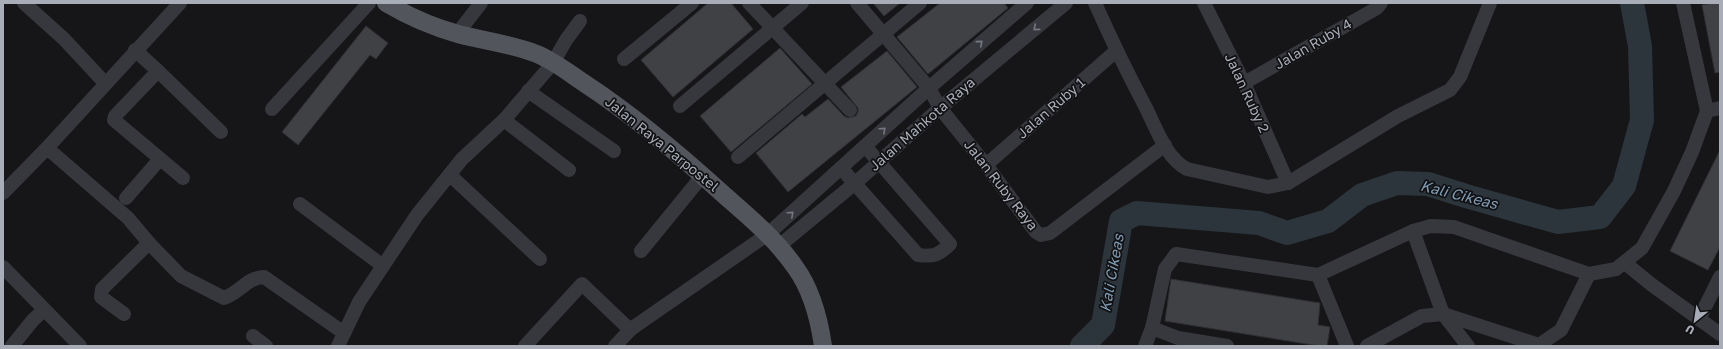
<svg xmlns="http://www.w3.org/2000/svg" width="1723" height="349" viewBox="0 0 1723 349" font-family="'Golos Text',sans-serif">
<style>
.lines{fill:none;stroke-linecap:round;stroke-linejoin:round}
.river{stroke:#2c353c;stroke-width:24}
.building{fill:#404145;stroke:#303034}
.minor{stroke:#37383d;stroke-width:14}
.major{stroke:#53555c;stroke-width:18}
.oneway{stroke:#757881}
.labels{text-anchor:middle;stroke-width:3.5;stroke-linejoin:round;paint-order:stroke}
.street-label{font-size:14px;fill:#a8adb8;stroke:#111113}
.water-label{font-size:15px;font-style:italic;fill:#7f9bb3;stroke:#111113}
</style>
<rect width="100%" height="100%" fill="#161618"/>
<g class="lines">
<path class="river" d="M1082,346L1103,325L1121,221L1137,213L1259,223L1287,233L1328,221L1362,195L1397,183L1428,184L1466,196L1558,222L1600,217L1624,186L1642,120L1640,46L1632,3"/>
</g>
<g class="building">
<path d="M708,3H731L753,29L673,97L641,60Z"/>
<path d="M873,3H900L884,16Z"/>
<path d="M940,3H1004L1008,8L928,74L897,37Z"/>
<path d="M1713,3H1720V72L1715,73L1702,5Z"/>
<path d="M366,26L388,43L376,59L370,55L298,145L282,132Z"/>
<path d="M780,48L812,84L731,152L700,116Z"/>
<path d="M887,51L917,87L788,192L756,153L802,114L805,117L828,99L844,116L848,118L856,116L858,112V108L841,87Z"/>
<path d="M1720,150V247L1708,270L1670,251Z"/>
<path d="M1171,279L1320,303L1318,325L1330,327L1327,346H1319L1165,321Z"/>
</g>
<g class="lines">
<g class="minor">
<path d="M24,3L64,39L105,83"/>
<path d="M749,3L850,110"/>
<path d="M857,3L929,88L940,108L986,165L1036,232L1041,235L1050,233L1165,145"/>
<path d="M1095,3C1111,39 1128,74 1146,108C1156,128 1166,158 1187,169L1268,187L1288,183L1398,116L1450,90L1460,77L1490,3"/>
<path d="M1204,3L1244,83L1288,183"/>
<path d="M1683,3L1707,111"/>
<path d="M457,34L481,3"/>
<path d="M135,50L158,71L221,132"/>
<path d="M624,59L692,3"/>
<path d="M158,71L115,116L114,120L183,178"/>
<path d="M1244,83L1377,8L1381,3"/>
<path d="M528,91L614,151"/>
<path d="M680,106L802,3"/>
<path d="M272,109L369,3"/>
<path d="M504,120L569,170"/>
<path d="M47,148L128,218L149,243L181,276L224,298C241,292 246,278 264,277L344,333"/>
<path d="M738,157L920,3"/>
<path d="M986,165L1116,51"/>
<path d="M841,168L918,255C934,257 939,255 950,244L865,146"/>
<path d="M450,175L540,259"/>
<path d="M3,193L47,148L180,3"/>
<path d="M126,198L160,159"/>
<path d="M300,204L383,266"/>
<path d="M1413,231L1443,314L1468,346"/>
<path d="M779,246L854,184L940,108L1066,3"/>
<path d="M641,251L703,175"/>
<path d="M1625,263L1652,285L1720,334"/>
<path d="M3,267L80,346"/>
<path d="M1318,275L1347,346"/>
<path d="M124,314L101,297L102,289L149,243"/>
<path d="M1699,319L1720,277"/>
<path d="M1152,328L1178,338L1227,346"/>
<path d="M253,336L266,346"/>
<path d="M12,346L33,320L44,310"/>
<path d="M338,346L359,302L417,215L462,159L504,120L553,63L566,40L580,21"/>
<path d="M525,346L582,284L625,325L631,329L768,234L929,88L1027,3"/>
<path d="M615,346L631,329"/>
<path d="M1145,346L1152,328L1165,269L1176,254L1318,275L1413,231L1431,226L1454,227L1589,274L1616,269L1642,248L1674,191L1692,152L1707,111L1720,108"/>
<path d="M1367,346L1422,316L1443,314L1539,345L1561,330L1589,274"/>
</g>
<path class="major" d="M386,3C408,16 433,27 458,34C484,41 512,44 537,54C554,61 569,73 584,83C633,115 679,154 723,194C749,217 775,238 795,267C812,290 819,318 823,346"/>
</g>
<defs><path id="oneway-chevron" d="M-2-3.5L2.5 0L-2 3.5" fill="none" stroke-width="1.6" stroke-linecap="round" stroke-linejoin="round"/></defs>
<g class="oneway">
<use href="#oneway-chevron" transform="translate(1036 28) rotate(140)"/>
<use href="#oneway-chevron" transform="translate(980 43) rotate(-41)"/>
<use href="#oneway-chevron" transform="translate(883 130) rotate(-42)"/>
<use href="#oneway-chevron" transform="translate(791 214) rotate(-42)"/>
</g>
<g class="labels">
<g class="street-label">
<text transform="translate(1313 44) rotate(-30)" y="5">Jalan Ruby 4</text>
<text transform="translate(1247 93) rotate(65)" y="5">Jalan Ruby 2</text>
<text transform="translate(1051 108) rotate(-41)" y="5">Jalan Ruby 1</text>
<text transform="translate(922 124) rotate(-41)" y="5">Jalan Mahkota Raya</text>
<text transform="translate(662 144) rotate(39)" y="5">Jalan Raya Parpostel</text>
<text transform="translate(1001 185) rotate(52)" y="5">Jalan Ruby Raya</text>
</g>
<g class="water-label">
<text transform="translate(1459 195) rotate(14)" y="5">Kali Cikeas</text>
<text transform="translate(1112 273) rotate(-80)" y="5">Kali Cikeas</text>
</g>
</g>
<rect width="1723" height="349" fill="none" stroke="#a8adb8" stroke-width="8"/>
<g transform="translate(1695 321) rotate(210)" stroke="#111113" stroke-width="3" paint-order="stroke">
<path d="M0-3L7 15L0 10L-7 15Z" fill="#a8adb8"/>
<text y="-6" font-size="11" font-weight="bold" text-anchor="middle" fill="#a8adb8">U</text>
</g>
</svg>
